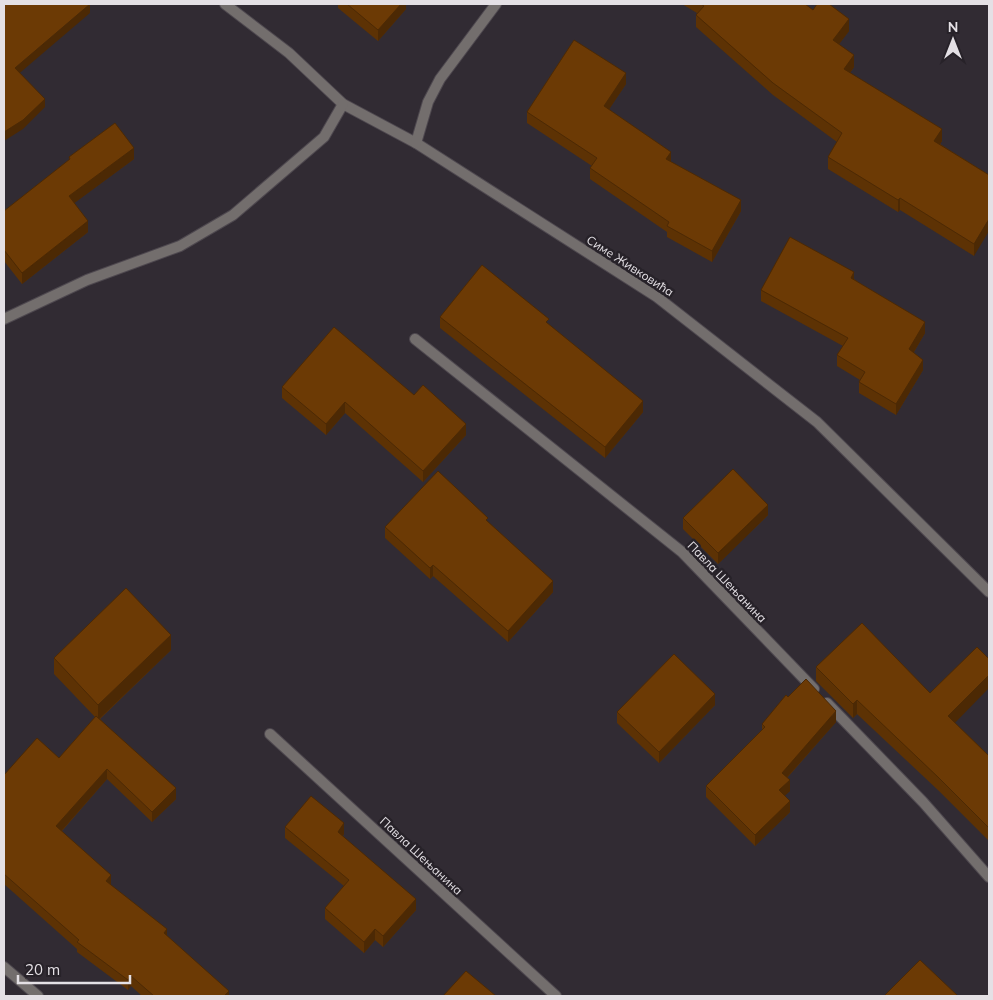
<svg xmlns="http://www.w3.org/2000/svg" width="993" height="1000" viewBox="0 0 993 1000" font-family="Mulish,sans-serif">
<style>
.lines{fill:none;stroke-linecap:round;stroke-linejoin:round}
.minor-casing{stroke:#4e484f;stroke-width:12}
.minor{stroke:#736e6d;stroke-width:10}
.wall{fill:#5d3204}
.shaded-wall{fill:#4c2904}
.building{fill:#6c3a05;stroke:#4c2904}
.labels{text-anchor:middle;stroke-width:5;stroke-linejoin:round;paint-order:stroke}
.street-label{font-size:12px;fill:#e4e0e5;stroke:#272229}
</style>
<rect width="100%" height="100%" fill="#312b33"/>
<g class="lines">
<defs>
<g id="minor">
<path d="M225,4L289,53L343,104L416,143L657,297L817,422L989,592"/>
<path d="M416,143L428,102L440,79L496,4"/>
<path d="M4,319L87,280L180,246L233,215L324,137L343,104"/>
<path d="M415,339L682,552L814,689"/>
<path d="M827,703L923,802L989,877"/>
<path d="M270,734L556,996"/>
<path d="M4,967L38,996"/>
</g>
</defs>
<use href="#minor" class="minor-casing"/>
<use href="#minor" class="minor"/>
</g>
<g class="wall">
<path d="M338,4H406V9L378,41L338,8Z"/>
<path d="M682,4H805L813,10L849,31L839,44L854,67L850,73L942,141L940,144L989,175L974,256L900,210L898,212L828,169V157L837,142L773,95L696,27V15L697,13Z"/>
<path d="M626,84L609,109L671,162L741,211L712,262L667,237V232L590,179V168L592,166L527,123V112Z"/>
<path d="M69,157L134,159L74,203L88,232L22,284L4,261V211L69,160Z"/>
<path d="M854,279L925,333L914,352L923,370L896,415L859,393V382L860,380L837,366V355L843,346L761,301V290Z"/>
<path d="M440,317L549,325L643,412L605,458L440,328Z"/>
<path d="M282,387L414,395L466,435L423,482L345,413L326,435L282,398Z"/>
<path d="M768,515L718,564L683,529V518Z"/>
<path d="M488,522L553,592L508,642L433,576L430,579L385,538V527Z"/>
<path d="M171,650L100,719L176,799L152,822L107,779L62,831L111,886L167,936L229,996H142L131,986L128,990L77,952V949L4,884V775L59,758L95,717L54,674V658Z"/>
<path d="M816,667L955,723L989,756V841L939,791L857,714L853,718L816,681Z"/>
<path d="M715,705L659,763L617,723V712Z"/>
<path d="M836,722L787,778L790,791L785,795L790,812L755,846L706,797V786L762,730V724Z"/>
<path d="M285,827L344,834L343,836L416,910L383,947L375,940L364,953L325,919V908L344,886L285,838Z"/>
</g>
<g class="shaded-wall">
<path d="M90,4V13L15,77V68Z"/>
<path d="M401,4H406V9L378,41V30Z"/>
<path d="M849,19V31L833,52V40Z"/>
<path d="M854,55V67L844,81V69Z"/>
<path d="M626,73V84L604,117V106Z"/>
<path d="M45,99V107L23,129L4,141V132Z"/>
<path d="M942,129V141L934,153V141Z"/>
<path d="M134,148V159L69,207V196Z"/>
<path d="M671,152V163L666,159Z"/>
<path d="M900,198V210L898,212V200Z"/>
<path d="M741,200V211L712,262V251Z"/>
<path d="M989,219V231L974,256V244Z"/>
<path d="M88,221V232L22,284V273Z"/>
<path d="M854,272V283L851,278Z"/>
<path d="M925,322V333L909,360V349Z"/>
<path d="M923,360V370L896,415V404Z"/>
<path d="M643,401V412L605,458V447Z"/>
<path d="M345,402V413L326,435V424Z"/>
<path d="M466,424V435L423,482V471Z"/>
<path d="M768,505V515L718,564V553Z"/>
<path d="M433,565V576L430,579V568Z"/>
<path d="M553,581V592L508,642V631Z"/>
<path d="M171,635V650L98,720V705Z"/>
<path d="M989,675V688L948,730V716Z"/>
<path d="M715,694V705L659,763V752Z"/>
<path d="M857,700V714L853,718V704Z"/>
<path d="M836,711V722L782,783V773Z"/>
<path d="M107,769V779L56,837V826Z"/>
<path d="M790,780V791L779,801V790Z"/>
<path d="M176,788V799L152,822V812Z"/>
<path d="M790,801V812L755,846V835Z"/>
<path d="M344,823V834L338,842V832Z"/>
<path d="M111,875V885L106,881Z"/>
<path d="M416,899V910L383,947V936Z"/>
<path d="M167,929V939L164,933Z"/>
<path d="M375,929V940L364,953V942Z"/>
<path d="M131,976V986L128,990V980Z"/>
<path d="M229,991V996H224Z"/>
</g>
<g class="building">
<path d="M4,4H90L15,68L45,99L23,120L4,132Z"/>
<path d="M347,4H401L378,30Z"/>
<path d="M701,4H805L813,10L817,4H829L849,19L833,40L854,55L844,69L942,129L934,141L989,175V219L974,244L900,198L898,200L828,157L842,133L773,83L696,15L704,6Z"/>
<path d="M574,40L626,73L604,106L671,152L666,159L741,200L712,251L667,226L669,222L590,168L597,158L527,112Z"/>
<path d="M115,123L134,148L69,196L88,221L22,273L4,250V211L70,159L69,157Z"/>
<path d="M790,237L854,272L851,278L925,322L909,349L923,360L896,404L859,382L865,372L837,355L848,338L761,290Z"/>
<path d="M482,265L549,319L546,322L643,401L605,447L440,317Z"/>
<path d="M334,327L414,395L423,385L466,424L423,471L345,402L326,424L282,387Z"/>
<path d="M733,469L768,505L718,553L683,518Z"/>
<path d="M438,471L488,518L486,520L553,581L508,631L433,565L430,568L385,527Z"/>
<path d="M126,588L171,635L98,705L54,658Z"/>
<path d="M862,623L930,693L977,647L989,659V675L948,716L989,756V828L939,778L857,700L853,704L816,667Z"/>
<path d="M674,654L715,694L659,752L617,712Z"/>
<path d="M806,679L836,711L782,773L790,780L779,790L790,801L755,835L706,786L765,727L762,724L786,695L788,697Z"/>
<path d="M96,716L176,788L152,812L107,769L56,826L111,875L106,881L167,929L164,933L229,991L224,996H154L131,976L128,980L77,942L79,940L4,874V775L37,738L59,758Z"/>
<path d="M311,796L344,823L338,832L416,899L383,936L375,929L364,942L325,908L349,880L285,827Z"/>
<path d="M920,960L958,996H884Z"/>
<path d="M466,971L496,996H443Z"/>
</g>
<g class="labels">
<g class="street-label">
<text transform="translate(630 266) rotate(33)" y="4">Симе Живковића</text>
<text transform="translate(727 582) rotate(46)" y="4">Павла Шењанина</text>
<text transform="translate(421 856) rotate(43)" y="4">Павла Шењанина</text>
</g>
</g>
<rect width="993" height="1000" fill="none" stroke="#e4e0e5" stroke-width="10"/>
<g transform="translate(953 40)" stroke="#272229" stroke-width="4" paint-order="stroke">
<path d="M0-4L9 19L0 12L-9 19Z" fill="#e4e0e5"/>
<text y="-8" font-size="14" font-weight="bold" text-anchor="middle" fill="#e4e0e5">N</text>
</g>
<path d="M18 975v8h112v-8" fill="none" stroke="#e4e0e5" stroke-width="2.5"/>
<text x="25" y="975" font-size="15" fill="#e4e0e5" stroke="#272229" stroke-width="4" paint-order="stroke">20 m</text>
</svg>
